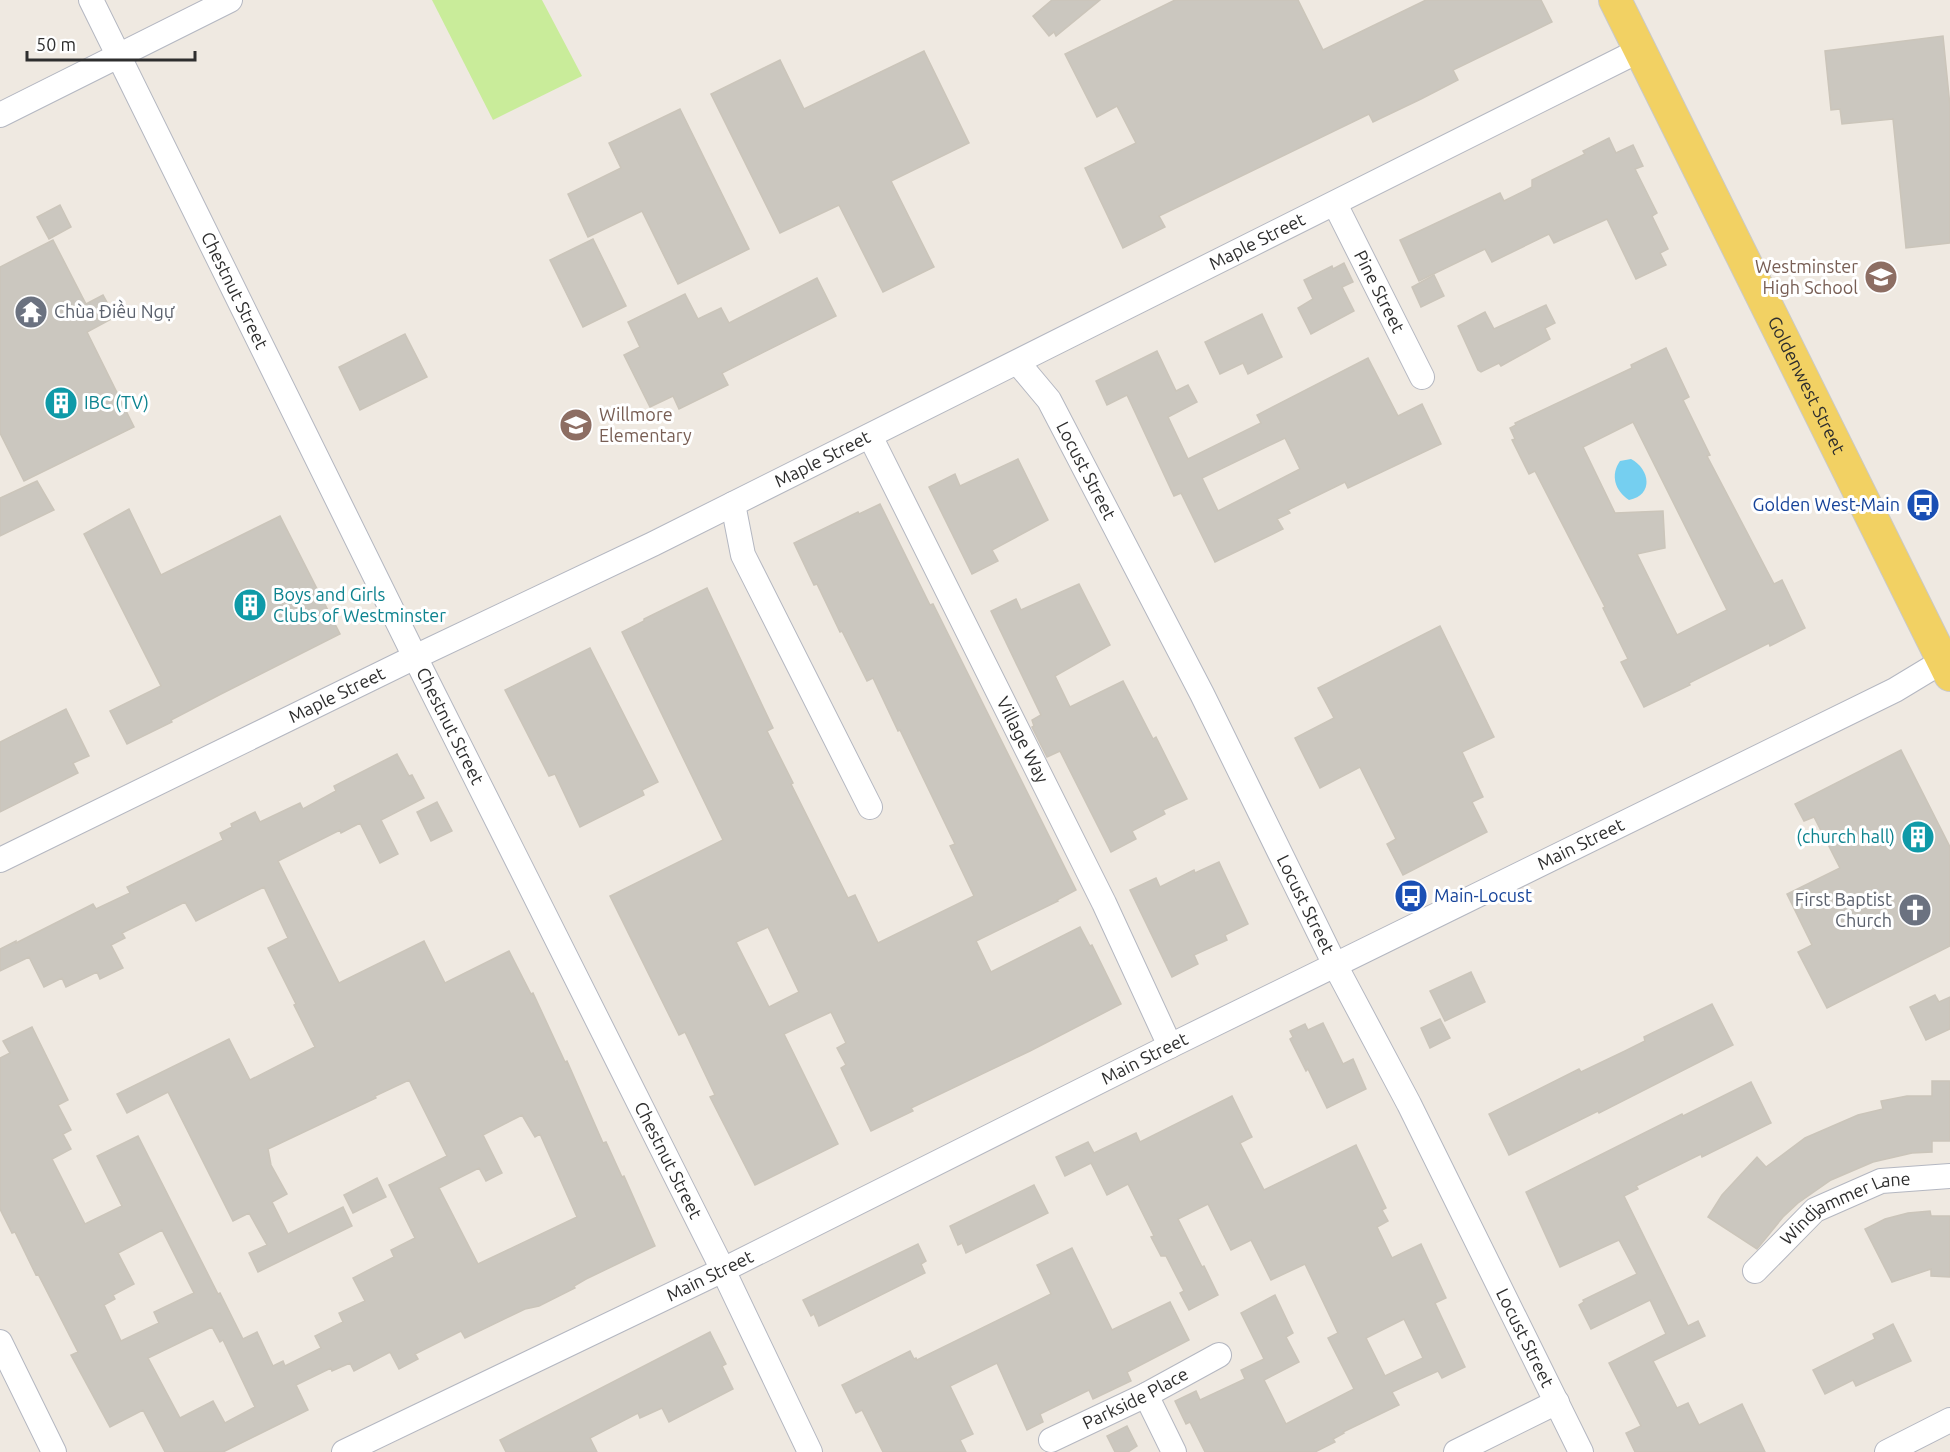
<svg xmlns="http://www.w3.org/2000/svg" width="1950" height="1452" viewBox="0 0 1950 1452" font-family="Ubuntu,sans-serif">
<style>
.pitch{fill:#c9ec9a}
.water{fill:#75cff0}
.building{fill:#cbc7bf;stroke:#cbc5ba;stroke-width:1.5;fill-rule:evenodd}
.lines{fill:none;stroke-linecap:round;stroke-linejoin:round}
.minor-casing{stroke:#b4b7c1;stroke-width:26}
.major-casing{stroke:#c9c9c9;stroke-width:34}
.minor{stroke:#fff;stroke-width:24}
.major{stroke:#f2d163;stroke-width:32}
.labels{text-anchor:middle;stroke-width:6;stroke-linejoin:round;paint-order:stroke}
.street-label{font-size:18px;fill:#2e2e2e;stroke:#fff}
.education-label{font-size:18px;fill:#785e54;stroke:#fff;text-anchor:end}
.worship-label{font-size:18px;fill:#5b616d;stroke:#fff;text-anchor:start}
.culture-label{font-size:18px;fill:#0d838f;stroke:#fff;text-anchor:start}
.transit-label{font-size:18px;fill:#164399;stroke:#fff;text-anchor:end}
</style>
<rect width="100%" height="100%" fill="#efe9e1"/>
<path class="pitch" d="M432,0H542L582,76L493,120Z"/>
<path class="water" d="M1631,459C1650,469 1654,495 1629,500C1615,491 1610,475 1620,461Z"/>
<g class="building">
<path d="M1052,0H1100L1056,36L1054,32L1049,36L1033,16Z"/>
<path d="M1175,0H1298L1323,50L1426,0H1541L1552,22L1453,70L1458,80L1421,99L1373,122L1369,114L1159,216L1165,227L1123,248L1085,168L1136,143L1117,106L1097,117L1065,54Z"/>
<path d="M1943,36L1950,106V243L1906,248L1893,119L1842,124L1840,109L1831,110L1825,51Z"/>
<path d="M924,51L969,143L891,181L934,267L883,292L839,205L780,233L711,94L780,60L804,109Z"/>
<path d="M680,109L749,249L678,284L642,211L588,237L568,194L621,168L609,143Z"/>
<path d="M1609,138L1616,153L1633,145L1643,166L1635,169L1657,213L1652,216L1668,249L1660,253L1666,265L1636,279L1607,219L1554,243L1549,234L1492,262L1485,249L1419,281L1400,240L1500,193L1504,201L1532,187V180L1585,154L1583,151Z"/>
<path d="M60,205L71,227L49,239L37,217Z"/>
<path d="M593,239L626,306L583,327L550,260Z"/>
<path d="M53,240L86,304L103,295L115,317L87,332L134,427L24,481L0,433V267Z"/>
<path d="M1344,263L1353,282L1342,287L1354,311L1311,334L1298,308L1313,299L1304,280L1332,266L1333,269Z"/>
<path d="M1434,275L1444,296L1421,307L1412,287Z"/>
<path d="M817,278L836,316L722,373L728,385L679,409L673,396L650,407L624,355L640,347L628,322L685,294L698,319L721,308L729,323Z"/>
<path d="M1546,305L1555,323L1545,328L1550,339L1501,366L1499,363L1481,372L1478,370L1458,326L1485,312L1494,329Z"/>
<path d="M1262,314L1282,357L1248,374L1243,363L1220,374L1205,342Z"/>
<path d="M405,334L427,377L360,410L339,367Z"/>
<path d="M1666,348L1689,397L1683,400L1710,455L1707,456L1774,584L1782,580L1805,628L1770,646L1769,643L1689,683L1690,685L1644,707L1621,662L1628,659L1603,608L1605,607L1535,471L1529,474L1512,440L1515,439L1510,428L1516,425L1515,423L1632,368L1631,365ZM1633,422L1727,610L1677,635L1637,554L1665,548L1663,511L1615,513L1583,447Z"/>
<path d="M1157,351L1176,391L1188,385L1197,402L1168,417L1188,459L1261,423L1257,415L1368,358L1398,416L1422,404L1441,444L1348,488L1345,482L1288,510L1290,513L1277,519L1283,529L1215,562L1181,493L1174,496L1127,395L1107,405L1096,381ZM1285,438L1300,469L1218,511L1202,478Z"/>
<path d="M1018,459L1048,520L992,550L998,561L972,574L929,487L955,474L960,486Z"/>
<path d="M37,481L54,510L0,536V498Z"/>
<path d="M880,504L930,605L933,604L1076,890L1057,900L1058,901L976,941L991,972L1080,927L1090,946L1092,945L1121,1004L1030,1051L911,1108L913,1111L871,1131L841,1068L846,1065L837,1048L846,1043L831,1012L784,1034L838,1144L755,1185L710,1097L715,1095L685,1032L679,1035L610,896L723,840L622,632L644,621V619L707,588L773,728L767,731L793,783L791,784L848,898L855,895L878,943L974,896L950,846L955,844L900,730L898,731L873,678L867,681L842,631L840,632L817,584L814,585L794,543L858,512L859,514ZM768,927L799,992L769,1007L736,942Z"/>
<path d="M129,509L161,575L280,516L340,634L221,694L171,720L172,722L127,744L110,711L161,686L84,534Z"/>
<path d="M1079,584L1110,645L1055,676L1070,707L1123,681L1153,739L1156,737L1187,799L1163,810L1165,814L1132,831L1136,839L1111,852L1060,751L1047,757L1032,727L1034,726L1032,720L1041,715L991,611L1016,599L1021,610Z"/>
<path d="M1440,626L1494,737L1462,752L1483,797L1472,802L1487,832L1403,875L1387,844L1396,839L1360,767L1320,788L1295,738L1334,718L1318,688Z"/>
<path d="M590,648L658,782L642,790L644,795L580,827L555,774L549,776L505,690Z"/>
<path d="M66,709L89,756L73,763L78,773L0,812V742Z"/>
<path d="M1901,750L1950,847V946L1827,1008L1798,952L1812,945L1787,894L1840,868L1814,817L1804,821L1795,804Z"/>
<path d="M397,754L409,776L412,775L424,798L381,820L398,854L380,863L360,823L341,833L340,830L278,861L339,983L424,941L445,983L509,951L531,994L533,993L565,1062L567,1061L603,1143L606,1142L622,1177L624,1176L655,1246L586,1279L574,1286L575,1288L539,1306L525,1309L465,1338L461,1331L415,1354L418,1359L399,1369L390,1352L354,1371L350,1363L332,1371L331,1368L296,1385L308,1410L223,1452H165L143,1410L110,1427L71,1355L78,1352L38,1274L36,1275L15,1232L12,1233L0,1209V1058L10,1053L3,1041L32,1027L68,1100L58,1105L71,1130L63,1134L71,1149L52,1159L85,1224L122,1206L97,1156L138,1136L218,1294L220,1293L243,1339L257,1332L273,1366L283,1361L285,1366L321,1348L315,1336L343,1322L339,1313L365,1301L353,1278L394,1257L391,1250L415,1238L389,1185L447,1156L409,1080L375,1096L376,1098L268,1149L271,1165L287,1194L272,1202L288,1234L343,1207L352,1226L258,1272L249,1253L267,1245L249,1213L233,1221L168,1092L127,1113L117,1094L229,1039L250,1080L315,1047L294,1005L296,1004L268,948L288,938L264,887L196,921L185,902L122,933L125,938L111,945L123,968L100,979L97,972L66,987L62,978L44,987L29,957L0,971V949L16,941V943L93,904L96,909L130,893L127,887L223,840L220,833L232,827L231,824L255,812L260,822L300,803L303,809L336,791L334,786ZM522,1115L535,1137L540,1134L577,1217L478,1264L439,1188L479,1168L486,1181L502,1173L483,1135ZM162,1230L194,1293L154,1312L159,1323L121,1341L104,1305L115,1299L113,1295L134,1284L118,1253ZM212,1327L220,1342L223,1340L255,1407L225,1423L213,1401L180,1418L148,1358Z"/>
<path d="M437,802L452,831L431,841L417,812Z"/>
<path d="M1219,862L1248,924L1225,935L1227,940L1194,955L1198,964L1172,977L1130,890L1156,878L1160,887L1194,870L1195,873Z"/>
<path d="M1471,972L1485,1002L1445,1021L1430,991Z"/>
<path d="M1935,995L1939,1002L1950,997V1029L1926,1040L1910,1007Z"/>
<path d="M1712,1004L1733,1045L1599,1113L1598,1111L1509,1155L1489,1114L1579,1069L1581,1072L1625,1051L1645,1041L1644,1037Z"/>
<path d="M1440,1019L1450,1038L1430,1048L1421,1028Z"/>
<path d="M1323,1023L1343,1064L1353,1059L1366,1089L1327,1108L1308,1069L1306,1071L1290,1039L1293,1037L1290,1031L1305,1024L1308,1030Z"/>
<path d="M1932,1081H1950V1141H1932V1152L1912,1153L1873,1162L1831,1180L1798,1203L1783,1217L1757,1249L1708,1217L1722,1195L1757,1157L1766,1167L1805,1138L1858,1115L1883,1109L1881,1101L1907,1096H1932Z"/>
<path d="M1751,1082L1771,1123L1702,1157L1701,1154L1636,1186L1638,1189L1624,1196L1688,1326L1698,1321L1705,1336L1653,1361L1677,1408L1688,1403L1699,1425L1742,1404L1765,1452H1635L1626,1433L1641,1426L1609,1363L1666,1334L1650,1300L1591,1329L1579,1305L1584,1302L1583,1300L1637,1274L1619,1240L1560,1267L1526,1192L1682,1114L1683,1116Z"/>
<path d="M1232,1096L1252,1137L1240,1143L1264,1190L1356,1145L1386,1208L1382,1210L1388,1221L1377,1227L1392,1258L1421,1244L1446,1298L1435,1303L1465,1367L1442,1378L1438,1371L1392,1392L1399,1405L1343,1432L1344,1433L1333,1439L1335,1442L1315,1452H1205L1190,1422L1186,1424L1175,1401L1196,1391L1200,1400L1245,1379L1241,1370L1264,1359L1241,1313L1275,1295L1293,1333L1286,1337L1299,1362L1264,1380L1286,1424L1354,1389L1328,1338L1338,1333L1305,1264L1271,1280L1251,1240L1231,1250L1208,1204L1178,1219L1202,1267L1204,1266L1218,1295L1189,1310L1180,1293L1184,1291L1166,1256H1161L1151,1237L1154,1236L1128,1184L1107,1195L1091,1163L1065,1176L1056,1157L1088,1142L1094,1153L1136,1133L1140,1142ZM1404,1319L1423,1358L1385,1376L1366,1338Z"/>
<path d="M377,1178L386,1197L353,1213L344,1195Z"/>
<path d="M1034,1185L1048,1213L966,1253L962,1243L958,1245L950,1226Z"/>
<path d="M1930,1211L1931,1216H1950V1277L1931,1276V1269L1892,1282L1865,1229L1885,1219L1908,1213Z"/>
<path d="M918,1244L926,1261L921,1264L925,1273L819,1326L814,1314L811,1316L803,1300Z"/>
<path d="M1072,1248L1112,1330L1170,1302L1189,1340L1127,1372L1131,1381L1093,1399L1089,1390L1040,1414L1043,1422L1027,1430L997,1363L950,1386L973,1434L960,1440L966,1452H883L862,1410L856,1413L842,1385L910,1351L914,1359L916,1358L917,1360L1051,1294L1037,1265Z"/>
<path d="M1893,1324L1911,1361L1856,1386L1853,1380L1825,1394L1813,1370L1875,1339L1873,1334Z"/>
<path d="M710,1332L726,1364L722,1366L733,1389L669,1422L662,1408L640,1418L638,1413L590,1438L597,1452H506L500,1440Z"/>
<path d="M1127,1426L1137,1446L1128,1452H1115L1107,1436Z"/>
</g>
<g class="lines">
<defs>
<g id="minor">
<path id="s1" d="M91,0L415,657L723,1270L810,1452"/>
<path d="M0,115L230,0"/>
<path id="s2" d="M1335,204L1422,377"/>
<path id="s3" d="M1018,363L1049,400L1202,694L1335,965L1409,1104L1581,1452"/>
<path id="s4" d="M870,436L1104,903L1170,1046"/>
<path d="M733,504L743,555L870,807"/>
<path id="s5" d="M0,860L415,657L653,544L1640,50"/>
<path id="s6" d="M1755,1271L1815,1210L1881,1181L1950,1176"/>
<path d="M0,1342L54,1452"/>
<path d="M1146,1395L1174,1452"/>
<path id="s7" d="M1051,1440L1146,1395L1219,1355"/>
<path id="s8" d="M344,1452L723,1270L1170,1046L1895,690L1943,661"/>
<path d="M1456,1452L1557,1402"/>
<path d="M1887,1452L1950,1420"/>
</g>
<g id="major">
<path id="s9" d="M1615,0L1950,675"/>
</g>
</defs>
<use href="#minor" class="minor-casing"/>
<use href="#major" class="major-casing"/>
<use href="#minor" class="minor"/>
<use href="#major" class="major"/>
</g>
<defs>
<symbol id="school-disc" viewBox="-11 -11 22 22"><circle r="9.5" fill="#8d6e63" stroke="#fff"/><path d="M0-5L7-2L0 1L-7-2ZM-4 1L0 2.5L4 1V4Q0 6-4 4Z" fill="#fff"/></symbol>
<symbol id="temple-disc" viewBox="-11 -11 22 22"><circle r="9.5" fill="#6b7280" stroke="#fff"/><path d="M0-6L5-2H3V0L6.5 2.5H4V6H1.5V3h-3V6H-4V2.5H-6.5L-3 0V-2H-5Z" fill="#fff"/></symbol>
<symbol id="building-disc" viewBox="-11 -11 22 22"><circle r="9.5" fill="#0f9aa8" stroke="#fff"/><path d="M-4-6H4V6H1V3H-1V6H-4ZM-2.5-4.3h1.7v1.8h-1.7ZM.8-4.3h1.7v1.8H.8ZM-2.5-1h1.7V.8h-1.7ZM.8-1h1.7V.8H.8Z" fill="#fff"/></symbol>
<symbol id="bus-disc" viewBox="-11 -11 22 22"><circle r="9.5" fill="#1a4fb4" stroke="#fff"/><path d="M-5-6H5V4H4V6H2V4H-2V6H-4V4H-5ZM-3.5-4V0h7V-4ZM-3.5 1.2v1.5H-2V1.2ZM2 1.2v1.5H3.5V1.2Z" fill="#fff"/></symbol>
<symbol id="church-disc" viewBox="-11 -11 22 22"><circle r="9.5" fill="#6b7280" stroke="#fff"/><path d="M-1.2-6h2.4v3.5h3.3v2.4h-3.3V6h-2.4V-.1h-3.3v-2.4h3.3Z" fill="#fff"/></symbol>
</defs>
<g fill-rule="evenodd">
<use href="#school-disc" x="1862" y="258" width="38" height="38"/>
<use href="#temple-disc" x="12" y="293" width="38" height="38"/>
<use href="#building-disc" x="42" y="384" width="38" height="38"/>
<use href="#school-disc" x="557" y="406" width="38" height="38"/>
<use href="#bus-disc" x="1904" y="486" width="38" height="38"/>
<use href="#building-disc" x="231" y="586" width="38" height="38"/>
<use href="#building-disc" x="1899" y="818" width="38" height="38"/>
<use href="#bus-disc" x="1392" y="877" width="38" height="38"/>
<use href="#church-disc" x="1896" y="891" width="38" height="38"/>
</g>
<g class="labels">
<g class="street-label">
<text dy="6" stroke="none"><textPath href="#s5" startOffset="1401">Maple Street</textPath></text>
<text dy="6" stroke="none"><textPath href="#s1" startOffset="324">Chestnut Street</textPath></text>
<text dy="6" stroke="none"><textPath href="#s2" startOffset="98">Pine Street</textPath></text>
<text dy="6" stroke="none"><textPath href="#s9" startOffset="430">Goldenwest Street</textPath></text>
<text dy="6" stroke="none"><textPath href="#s5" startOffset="915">Maple Street</textPath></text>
<text dy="6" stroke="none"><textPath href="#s3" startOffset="128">Locust Street</textPath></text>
<text dy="6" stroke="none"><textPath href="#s5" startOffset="375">Maple Street</textPath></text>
<text dy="6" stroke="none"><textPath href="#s1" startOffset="810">Chestnut Street</textPath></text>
<text dy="6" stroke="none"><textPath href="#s4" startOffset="340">Village Way</textPath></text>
<text dy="6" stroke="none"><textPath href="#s8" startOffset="1378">Main Street</textPath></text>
<text dy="6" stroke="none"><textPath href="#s3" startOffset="614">Locust Street</textPath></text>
<text dy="6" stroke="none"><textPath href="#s8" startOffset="892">Main Street</textPath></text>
<text dy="6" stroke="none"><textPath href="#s1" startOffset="1296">Chestnut Street</textPath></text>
<text dy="6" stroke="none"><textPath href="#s6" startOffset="114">Windjammer Lane</textPath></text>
<text dy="6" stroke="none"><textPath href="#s8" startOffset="406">Main Street</textPath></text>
<text dy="6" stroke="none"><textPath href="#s3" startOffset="1100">Locust Street</textPath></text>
<text dy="6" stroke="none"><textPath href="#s7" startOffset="94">Parkside Place</textPath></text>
</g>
<g class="education-label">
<text x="1858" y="273">Westminster<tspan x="1858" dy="21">High School</tspan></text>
<text x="599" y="421" text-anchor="start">Willmore<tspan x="599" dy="21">Elementary</tspan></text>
</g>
<g class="worship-label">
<text x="54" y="318">Chùa Điều Ngự</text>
<text x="1892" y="906" text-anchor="end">First Baptist<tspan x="1892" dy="21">Church</tspan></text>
</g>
<g class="culture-label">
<text x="84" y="409">IBC (TV)</text>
<text x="273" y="601">Boys and Girls<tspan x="273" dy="21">Clubs of Westminster</tspan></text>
<text x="1895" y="843" text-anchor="end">(church hall)</text>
</g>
<g class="transit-label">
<text x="1900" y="511">Golden West-Main</text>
<text x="1434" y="902" text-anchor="start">Main-Locust</text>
</g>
</g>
<path d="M27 51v9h168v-9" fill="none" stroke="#2e2e2e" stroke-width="3"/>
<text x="36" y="51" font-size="18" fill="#2e2e2e" stroke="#ffffff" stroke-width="4.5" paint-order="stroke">50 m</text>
</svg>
